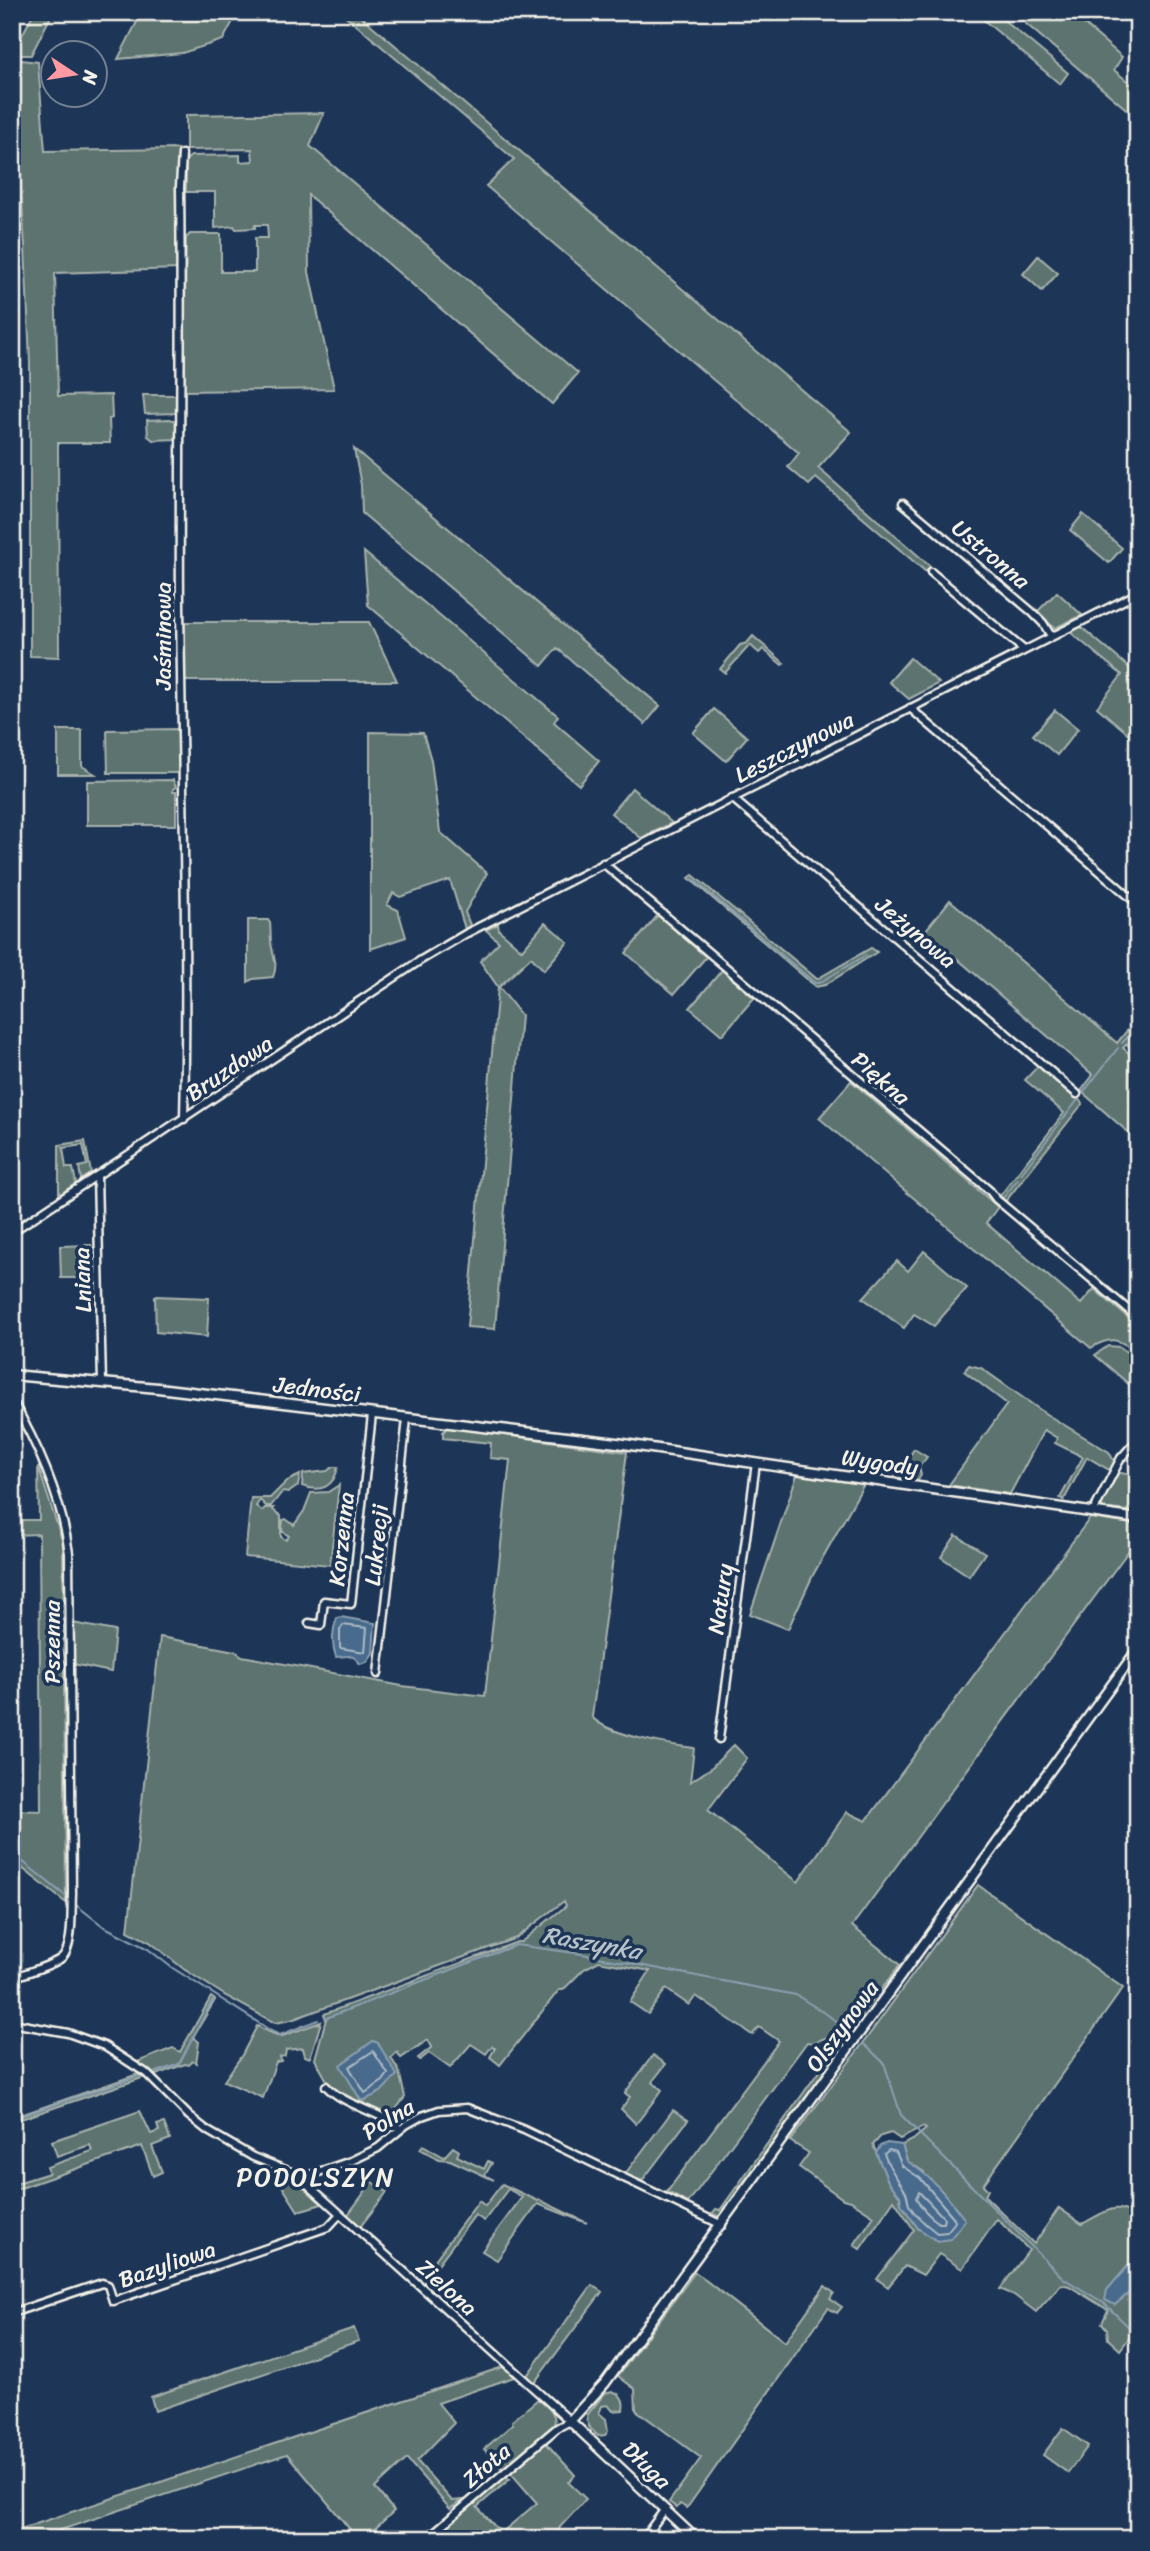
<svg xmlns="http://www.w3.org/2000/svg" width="1150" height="2551" viewBox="0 0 1150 2551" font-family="Sriracha,sans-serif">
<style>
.green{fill:#5b736f;stroke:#a8b2ac;stroke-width:2;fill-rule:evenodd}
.water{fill:#466a8d;stroke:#8ca0b1;stroke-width:2}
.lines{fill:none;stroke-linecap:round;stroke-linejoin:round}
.shore{stroke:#aebbc4;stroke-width:2}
.stream{stroke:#8ca0b1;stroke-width:2}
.minor-casing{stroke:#f4f1e8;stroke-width:11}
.tertiary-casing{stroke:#f4f1e8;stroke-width:13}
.minor{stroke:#1d3557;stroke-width:6}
.tertiary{stroke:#1d3557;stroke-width:8}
.labels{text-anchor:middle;stroke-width:7;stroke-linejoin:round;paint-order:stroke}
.street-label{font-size:23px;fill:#f4f1e8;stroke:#1d3557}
.water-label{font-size:24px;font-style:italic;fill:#b7c2c8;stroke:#1d3557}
.quarter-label{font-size:26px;letter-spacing:2px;fill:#f4f1e8;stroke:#1d3557}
</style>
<rect width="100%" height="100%" fill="#1d3557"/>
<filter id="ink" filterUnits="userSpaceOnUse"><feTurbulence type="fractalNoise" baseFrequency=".0143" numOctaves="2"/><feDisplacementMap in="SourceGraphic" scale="14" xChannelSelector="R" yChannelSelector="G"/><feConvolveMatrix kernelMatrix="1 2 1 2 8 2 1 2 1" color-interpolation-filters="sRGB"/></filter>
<g filter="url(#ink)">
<g class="green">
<path d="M34,12H53L31,55H12Z"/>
<path d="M142,12H238L223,40L182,53L118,59Z"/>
<path d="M341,12H356L851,432L818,468L930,566L926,572L816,478L809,485L788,467L799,453L486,186L514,159Z"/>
<path d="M974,12H994L1068,73L1060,84Z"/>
<path d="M1012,12H1070L1122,57L1114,70L1138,90V119Z"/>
<path d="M12,59L38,62L45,151L178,149L176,209L179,269L55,273L58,396L111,395L112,418L109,419L110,443H58L59,657L30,656V363L25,246Z"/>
<path d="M324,113L310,146L578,373L552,404L308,195L309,272L334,389L183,391L186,238L190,234H221V272H255V238H268L267,225H255V228L236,229L234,226L215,228V192H186V160L191,156L240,155V162L253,161L252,149L186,150V115Z"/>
<path d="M1038,256L1058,273L1042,291L1023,274Z"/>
<path d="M143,395H177V413L145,414Z"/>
<path d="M170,419L177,421V439L153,440L148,436L147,420Z"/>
<path d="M354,449L660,706L645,724L557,648L542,666L362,513L361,485Z"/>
<path d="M1083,514L1122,548L1109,563L1070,530Z"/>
<path d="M364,552L558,716L554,722L599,761L579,785L368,605Z"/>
<path d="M1057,592L1082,615L1055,628L1036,613Z"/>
<path d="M184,622H369L397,681H184Z"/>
<path d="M1080,626L1138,675V742L1097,707L1122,675L1070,632Z"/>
<path d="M753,636L784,663L782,665L763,649L759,653L750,645L725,673L720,669L740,645L747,643Z"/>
<path d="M910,658L939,683L909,699L889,682Z"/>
<path d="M714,709L747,737L726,761L693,733Z"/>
<path d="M1055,710L1078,729L1057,755L1033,735Z"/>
<path d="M178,729L179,771L176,773H108L107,730Z"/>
<path d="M58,730H82V766L95,774H58Z"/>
<path d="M370,732L423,733L431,760L440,832L487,873L465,912L470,925L465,929L450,880L400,897L393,893L387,905L398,910L406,937L370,949Z"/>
<path d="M173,780L176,787L173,789V792H176V825H87V781Z"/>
<path d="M632,788L672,823L641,838L611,813Z"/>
<path d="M693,875L817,979L871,948L877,952L825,985L816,987L689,878Z"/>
<path d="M950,900L1117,1043L1138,1017V1034L1129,1046L1127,1044L1123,1048L1138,1061V1141L1081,1091L1093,1075L925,931Z"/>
<path d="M658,915L706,957L674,994L626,953Z"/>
<path d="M248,920H268L270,923C271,931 270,940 272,948C274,959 278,965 273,977L253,979L248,982Z"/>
<path d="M545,923L568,942L544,970L531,957L499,987L521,1015L495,1329L467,1327L498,987L480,961L499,942L486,930L498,924L499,930L522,950Z"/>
<path d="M722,970L754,998L722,1035L690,1008Z"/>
<path d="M1038,1066L1083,1103L1005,1202L999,1197L1064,1113L1025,1080Z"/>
<path d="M851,1081L998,1207L986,1223L1081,1304L1094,1289L1138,1326V1354C1121,1339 1111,1335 1091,1348L819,1118Z"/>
<path d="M85,1141L91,1173L81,1180L79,1167L87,1165L83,1145L63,1148L66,1168H73L76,1183L59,1195V1145Z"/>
<path d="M91,1245V1278H61L60,1246Z"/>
<path d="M924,1251L967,1288L934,1326L914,1314L904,1328L863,1298L897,1261L908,1271Z"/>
<path d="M155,1296L209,1298L207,1337L156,1332Z"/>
<path d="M1108,1346L1120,1347L1138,1361V1392L1095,1355Z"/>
<path d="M969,1365L981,1368L1046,1414L1109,1452L1115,1463L1111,1471L1087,1457L1064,1500L1060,1498L1083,1457L1055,1443L1057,1438L1044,1430L1010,1494L949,1485L1007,1404L964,1371Z"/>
<path d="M448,1427L627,1452L592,1717C607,1735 670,1745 694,1748L690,1782L711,1768L734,1745L747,1758L708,1810L798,1882L847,1812L866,1821L1090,1518L1138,1525V1538L852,1926L900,1965L852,2027L855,2030L850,2037L721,2217L712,2214L716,2209L720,2210L842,2039L832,2031L828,2037L812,2043L807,2042L688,2203L667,2192L779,2041L759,2027L752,2035L696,1996L689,2005L666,1989L648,2014L630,2002L650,1971L599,1961L584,1969L563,1990H559L500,2065L490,2057L495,2048L492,2046L486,2054L471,2044L450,2068L429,2053L420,2060L418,2058L432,2047L428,2040L401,2058L397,2052L391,2058L399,2071L405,2097L391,2116L331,2088L315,2059L326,2019L324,2014L517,1942H521L566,1906L564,1901L516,1938L291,2020L275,2023L226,1996L185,1970L150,1942L128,1931L160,1637L235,1651L242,1656L402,1686L485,1696L510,1460L490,1458L491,1443L443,1438V1432Z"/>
<path d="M914,1449L927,1457L919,1467L921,1475L918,1480L895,1477Z"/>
<path d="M38,1466L63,1543L66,1903L12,1860V1810L41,1811L39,1534L12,1535V1520H39Z"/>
<path d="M333,1467H338C334,1487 321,1493 302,1486L303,1474L327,1471Z"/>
<path d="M1115,1472L1138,1476V1512L1099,1508L1098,1504Z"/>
<path d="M300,1475L298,1486L288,1493L282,1492L271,1506H266L260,1500L256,1506L262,1511L265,1508H274L273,1510L281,1516V1537L286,1540L289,1536L282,1531L283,1520L286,1519L294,1525L304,1511L311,1493L328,1492L339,1485L330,1565L245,1557L251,1498H270L287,1481Z"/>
<path d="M797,1475L864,1484L813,1575L788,1629L750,1614Z"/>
<path d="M956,1535L985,1553L969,1576L941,1557Z"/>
<path d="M73,1623L115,1631L111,1672L73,1664Z"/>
<path d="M978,1885L1123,1988L983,2185L988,2190L985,2196L1034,2244L1059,2208L1082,2224C1104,2213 1118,2198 1138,2220V2339L1132,2334L1120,2350L1108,2339L1107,2329L1102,2323L1108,2310L1069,2286L1061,2284L1036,2312L1014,2295L1000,2289L1029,2250L997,2219L962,2269L939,2254L923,2275L905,2266L888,2287L877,2279L914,2230L894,2200L860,2249L854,2245L874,2216L851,2201L843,2199L799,2167L809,2153L790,2141L861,2046ZM923,2127L926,2129L913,2140L902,2145L907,2161L924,2172L918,2228L901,2204L900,2196L888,2181L873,2145L881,2136L891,2133L900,2139Z"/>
<path d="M211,1997L215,2000L193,2037L199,2042L196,2063L193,2061L189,2065L185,2064L153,2076L137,2062L173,2048L180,2052Z"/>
<path d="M321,2022L310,2058L305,2056L303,2048L286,2050L285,2056L280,2057L281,2061L276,2062L263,2098L224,2081L242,2055L257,2026L280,2037Z"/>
<path d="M653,2055L666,2064L652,2082L662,2090L636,2124L621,2109L630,2097L625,2093Z"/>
<path d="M141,2073L145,2077L12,2122V2118Z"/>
<path d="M673,2110L688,2120L642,2181L625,2174Z"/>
<path d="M140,2111L151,2134L159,2131L157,2125L164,2123L170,2139L152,2146L162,2172L153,2176L142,2146L12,2191V2170L17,2183L49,2173L47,2167L92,2151L90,2145L57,2156L52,2141Z"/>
<path d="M423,2145L444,2157L453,2147L459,2151L457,2156L484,2169L488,2161L492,2163L485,2175L494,2180L450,2160L439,2159L420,2149Z"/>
<path d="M281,2173L291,2176L322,2204L298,2211L275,2175Z"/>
<path d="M370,2180L387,2192L360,2227L347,2216L369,2186L367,2184Z"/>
<path d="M502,2184L538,2201L540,2200L587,2223L538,2204L497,2260L482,2251L522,2197L508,2189L484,2221L475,2215L423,2284L420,2280L479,2201L485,2206Z"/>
<path d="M695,2272L785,2342L825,2286L834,2293L830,2299L842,2307L837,2313L828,2308L687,2508L680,2504L677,2508L669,2502L701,2458L636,2410L635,2389L618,2376Z"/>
<path d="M592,2285L602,2292L534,2383L526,2377Z"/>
<path d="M354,2328L359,2341L155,2411L151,2397Z"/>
<path d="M503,2367L514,2377L438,2403L454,2423L417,2461L452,2501L462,2500L450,2509L407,2459L375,2488L394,2511L364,2539H358L287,2454L34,2539H12V2532Z"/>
<path d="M612,2391C621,2394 625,2400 623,2410L613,2411L608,2405L602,2406L599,2413L606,2419L608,2431L605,2435L598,2436L588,2426L587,2415L605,2393Z"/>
<path d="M538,2399C546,2406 558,2413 554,2425L503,2468L500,2467L484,2449L513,2424L512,2421Z"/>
<path d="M1063,2428L1088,2446L1068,2473L1043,2455Z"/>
<path d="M546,2443L575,2475L568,2482L586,2499L560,2527L555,2539H430L505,2477L510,2479L477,2507L501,2533L537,2503L510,2472Z"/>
</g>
<g class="water">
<path d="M341,1617L375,1623L373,1653L367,1662L360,1664C353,1653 348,1656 336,1657C331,1643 332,1631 337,1618Z"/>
<path d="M373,2041L378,2043L397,2075L381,2092L363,2101L360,2099L340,2065Z"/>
<path d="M887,2143L902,2145L907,2161C931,2176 948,2197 965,2220L950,2239L937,2241L918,2228L901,2204L900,2196L888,2181L876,2153L880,2146Z"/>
<path d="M1138,2254V2285L1115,2305L1105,2300L1107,2290Z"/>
</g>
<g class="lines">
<g class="shore">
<path d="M343,1625L367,1628L365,1652L340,1648V1630Z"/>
<path d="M373,2051L388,2074L383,2081L365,2093L349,2067Z"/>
<path d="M889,2150L896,2152L902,2166L920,2178L954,2218L955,2222L947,2232L937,2233C926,2225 916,2217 909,2205C907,2199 908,2194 904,2189C896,2177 889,2168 884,2154Z"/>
<path d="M919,2192L944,2218L943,2223H939C929,2216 922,2209 916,2198Z"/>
</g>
<g class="stream">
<path d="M693,879L815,983H819L866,955"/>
<path d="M1122,1043L1137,1027"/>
<path d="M1083,1093L1118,1048"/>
<path d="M1021,1174L1077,1101"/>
<path d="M1003,1198L1018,1179"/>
<path d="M12,1853L68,1898"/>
<path d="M76,1905L103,1926L148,1949L171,1967L273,2032L280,2035L318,2020"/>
<path d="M326,2018L516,1945L582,1954L796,1995L828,2015L851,2034"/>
<path d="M863,2043L884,2063L901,2115L1063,2278L1104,2303L1138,2336"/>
<path d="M154,2073L179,2064L212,2001"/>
<path d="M12,2119L142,2075"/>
</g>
<defs>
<g id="minor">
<path d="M182,154L180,187C182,326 179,466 180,605C182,776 188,948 184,1119"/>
<path d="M903,503L1032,612L1043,623L1051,636"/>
<path d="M931,572L1024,650"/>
<path d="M910,708L1138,904"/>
<path d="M732,798L1077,1094"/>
<path d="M603,863L990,1191L996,1199L1138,1318"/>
<path d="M97,1176L102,1383"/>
<path d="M12,1232L421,960L467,933L1138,593"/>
<path d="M12,1400C39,1447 62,1499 69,1553L72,1894C71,1910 74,1950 60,1959C46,1968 27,1972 12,1978"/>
<path d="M1093,1512L1121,1458L1138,1439"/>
<path d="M309,1623L321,1625L324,1601L351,1604L372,1415"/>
<path d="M378,1674L407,1419"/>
<path d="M719,1739L756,1463"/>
<path d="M12,2023L68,2033L104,2046L146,2073L189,2116L208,2131L253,2157L304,2177L351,2161L378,2148L406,2125L422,2116L439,2110L467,2108L524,2130L722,2225"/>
<path d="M326,2086C346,2107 379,2110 400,2129"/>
<path d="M304,2177L306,2183L570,2421L557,2428L426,2539"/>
<path d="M12,2313L102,2283L108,2285L113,2301L328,2227L340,2214"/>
<path d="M643,2539L665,2509"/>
</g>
<g id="tertiary">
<path d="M12,1375L158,1388L617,1443L1138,1519"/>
<path d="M696,2539L570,2421L605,2383L1138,1649"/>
</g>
</defs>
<use href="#minor" class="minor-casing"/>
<use href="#tertiary" class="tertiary-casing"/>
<use href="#minor" class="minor"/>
<use href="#tertiary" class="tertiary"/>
</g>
</g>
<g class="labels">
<g class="street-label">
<text transform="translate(991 554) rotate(40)" y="8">Ustronna</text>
<text transform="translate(163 636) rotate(-90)" y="8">Jaśminowa</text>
<text transform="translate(794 747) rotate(-27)" y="8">Leszczynowa</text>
<text transform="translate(916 932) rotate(40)" y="8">Jeżynowa</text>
<text transform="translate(229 1068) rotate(-34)" y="8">Bruzdowa</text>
<text transform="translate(881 1078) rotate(41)" y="8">Piękna</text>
<text transform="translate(82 1280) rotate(-92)" y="8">Lniana</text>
<text transform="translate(317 1389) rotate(7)" y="8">Jedności</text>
<text transform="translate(880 1462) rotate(8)" y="8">Wygody</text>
<text transform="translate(341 1539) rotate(-84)" y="8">Korzenna</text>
<text transform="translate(376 1545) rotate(-84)" y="8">Lukrecji</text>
<text transform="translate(720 1599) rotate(-82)" y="8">Natury</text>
<text transform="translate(52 1642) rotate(-90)" y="8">Pszenna</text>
<text transform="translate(842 2026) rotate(-54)" y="8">Olszynowa</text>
<text transform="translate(388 2119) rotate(-32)" y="8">Polna</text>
<text transform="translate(167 2264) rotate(-19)" y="8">Bazyliowa</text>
<text transform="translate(447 2287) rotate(42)" y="8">Zielona</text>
<text transform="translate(486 2465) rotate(-40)" y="8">Złota</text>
<text transform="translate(647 2465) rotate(44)" y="8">Długa</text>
</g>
<g class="water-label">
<text transform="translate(592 1943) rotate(10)" y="8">Raszynka</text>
</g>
<g class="quarter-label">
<text x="316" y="2186">PODOLSZYN</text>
</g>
</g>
<rect width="1150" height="2551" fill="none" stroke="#1d3557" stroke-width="42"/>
<rect x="21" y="21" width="1108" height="2509" fill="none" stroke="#f4f1e8" stroke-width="2.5" filter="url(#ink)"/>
<g transform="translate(74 74) rotate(102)"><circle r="33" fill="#1d3557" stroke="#738091" stroke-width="2"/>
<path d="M0-5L12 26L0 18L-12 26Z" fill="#ff9aa2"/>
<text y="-10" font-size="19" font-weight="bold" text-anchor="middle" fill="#f4f1e8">N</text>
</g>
</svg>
